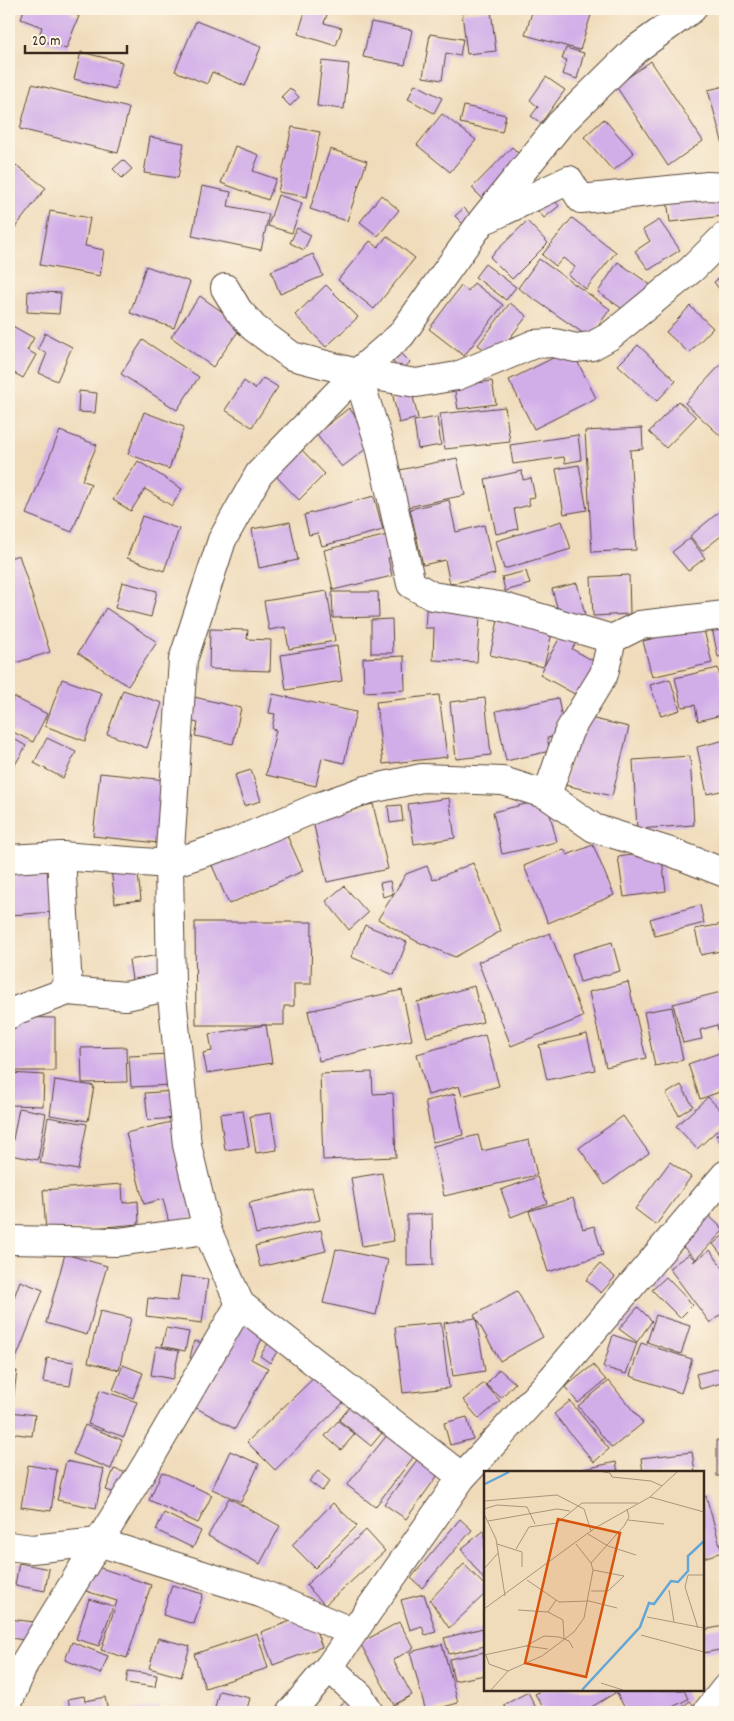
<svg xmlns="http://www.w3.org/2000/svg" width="734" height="1721" viewBox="0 0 734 1721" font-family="Dekko,sans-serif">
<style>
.building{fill:#d2aee9}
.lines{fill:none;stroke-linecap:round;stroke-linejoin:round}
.street-casing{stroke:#564536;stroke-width:30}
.street{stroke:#fff;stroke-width:28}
.inset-river{fill:none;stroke:#64a6d8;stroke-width:2.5}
.inset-road{fill:none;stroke:#a8957c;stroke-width:1}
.view{fill:#d7540e;fill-opacity:0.15;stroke:#d7540e;stroke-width:2.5}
.inset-edge{fill:none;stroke:#3b2a1e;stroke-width:2.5}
</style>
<rect width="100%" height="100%" fill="#fcf5e5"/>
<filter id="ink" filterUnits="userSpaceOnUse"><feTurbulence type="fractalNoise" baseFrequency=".02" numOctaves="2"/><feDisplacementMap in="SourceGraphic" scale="10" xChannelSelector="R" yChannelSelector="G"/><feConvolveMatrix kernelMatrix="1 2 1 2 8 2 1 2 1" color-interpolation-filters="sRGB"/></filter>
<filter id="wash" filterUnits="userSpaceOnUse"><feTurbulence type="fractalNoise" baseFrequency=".0096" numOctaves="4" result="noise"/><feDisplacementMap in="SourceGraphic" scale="20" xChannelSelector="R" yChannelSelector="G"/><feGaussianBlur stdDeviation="1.12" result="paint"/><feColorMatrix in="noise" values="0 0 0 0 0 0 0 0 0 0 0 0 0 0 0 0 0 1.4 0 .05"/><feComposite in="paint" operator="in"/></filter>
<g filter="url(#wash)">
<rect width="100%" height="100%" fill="#f0dcbb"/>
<g id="blocks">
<g class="building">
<path d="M24,9H73L71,13L79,16L66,49L38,39L42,27L21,19Z"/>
<path d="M306,9H329L324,23L342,28L336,46L298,34Z"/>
<path d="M533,9H581L592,12L580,50L525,35Z"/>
<path d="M491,10L496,51L467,54L462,13Z"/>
<path d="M196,21L261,47L245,86L212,72L207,84L175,71Z"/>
<path d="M371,22L412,30L405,65L363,57Z"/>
<path d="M430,34L463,39L460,56L446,53L442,80L423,77Z"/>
<path d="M566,48L584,53L577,79L562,74L567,60L562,59Z"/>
<path d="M81,52L122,62L115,89L74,79Z"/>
<path d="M322,61L349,64L344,109L317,106Z"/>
<path d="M651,61L703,141L668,166L616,86Z"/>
<path d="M546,77L565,90L541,123L531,116L538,107L530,100Z"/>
<path d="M32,84L129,108L118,153L20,129Z"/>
<path d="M415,84L442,98L434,113L408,99Z"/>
<path d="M725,86V152L708,90Z"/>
<path d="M290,88L299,97L290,106L281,97Z"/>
<path d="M464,106L506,115L502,132L460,123Z"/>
<path d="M442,114L476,140L450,172L417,145Z"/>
<path d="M604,119L634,153L613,171L584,137Z"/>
<path d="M292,127L320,132L307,197L278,192Z"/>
<path d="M150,137L184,143L178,178L144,173Z"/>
<path d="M235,146L259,155L253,171L276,179L268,200L221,183Z"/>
<path d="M512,147L526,161L485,201L472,188Z"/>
<path d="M330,149L367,161L347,221L310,209Z"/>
<path d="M123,160L132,169L122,178L113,169Z"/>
<path d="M16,165L46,188L10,234L9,175Z"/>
<path d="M202,186L231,192L228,206L269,214L261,250L192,236Z"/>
<path d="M721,187L724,216L670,222L666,193Z"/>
<path d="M547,192L559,206L544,218L533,205Z"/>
<path d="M278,195L302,203L292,233L268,226Z"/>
<path d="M381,195L399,210L378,236L360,222Z"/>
<path d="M464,208L473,217L464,225L455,216Z"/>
<path d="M50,211L90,218L85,246L104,250L100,276L40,265Z"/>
<path d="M572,218L616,252L586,289L568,275L575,267L563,258L556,266L542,255Z"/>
<path d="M659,220L680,250L649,270L635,251L650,241L643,230Z"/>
<path d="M527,221L548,243L512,279L490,257Z"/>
<path d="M297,228L311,235L304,250L290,243Z"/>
<path d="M387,236L415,258L374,309L338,280L370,241L378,247Z"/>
<path d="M313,254L323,276L280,294L271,271Z"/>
<path d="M539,259L610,309L590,338L518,288Z"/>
<path d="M618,262L655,288L641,307L631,300L624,310L598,292Z"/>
<path d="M485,264L516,287L506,300L475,277Z"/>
<path d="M146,266L190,282L174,328L130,313Z"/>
<path d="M725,274V297L714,282Z"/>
<path d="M474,283L503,305L464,356L429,329L461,286L468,291Z"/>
<path d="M326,285L358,317L326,347L295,315Z"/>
<path d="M28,291L61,293L59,314L27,312Z"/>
<path d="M200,296L242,326L213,367L171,337Z"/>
<path d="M510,303L527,316L495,357L478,345Z"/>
<path d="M690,306L713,328L689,353L666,332Z"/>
<path d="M9,324L34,338L27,350L36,355L23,378L9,370Z"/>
<path d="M45,333L72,347L57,381L39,373L47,353L38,349Z"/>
<path d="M143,340L199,377L177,410L121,374Z"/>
<path d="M638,345L676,381L657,401L618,365Z"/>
<path d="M571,349L596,398L534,429L509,380Z"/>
<path d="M401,353L410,362L402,371L393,362Z"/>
<path d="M725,360V440L685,403Z"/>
<path d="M263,378L278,387L252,427L225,410L244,381L255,389Z"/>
<path d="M492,381L496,404L458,409L454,386Z"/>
<path d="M411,388L418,418L399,423L392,392Z"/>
<path d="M79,391L97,393L95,413L78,412Z"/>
<path d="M678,401L696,417L666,448L649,432Z"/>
<path d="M505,407L510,442L445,449L440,414Z"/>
<path d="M349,408L375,442L342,467L316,434Z"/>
<path d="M144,412L184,427L169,469L128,454Z"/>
<path d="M437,417L441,445L418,449L414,421Z"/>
<path d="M642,428L643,449L630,450L636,550L592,552L585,431Z"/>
<path d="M60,431L97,445L82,480L91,484L72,532L26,514Z"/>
<path d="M578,435L581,460L565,463L564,457L513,464L510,445Z"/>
<path d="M301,449L325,474L299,500L275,475Z"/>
<path d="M457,458L465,495L403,508L395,471Z"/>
<path d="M138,461L182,489L172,506L145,489L131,511L113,500Z"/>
<path d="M579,465L587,510L564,514L556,469Z"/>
<path d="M522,471L523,480L531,478L535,497L528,498L530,505L514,509L518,529L496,534L485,479Z"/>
<path d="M374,496L383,530L322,546L318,533L309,535L304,515Z"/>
<path d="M449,500L456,532L484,525L495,574L450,584L445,560L423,565L410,509Z"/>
<path d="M725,507V533L702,551L690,536Z"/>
<path d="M142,516L179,529L164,571L127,558Z"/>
<path d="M562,521L571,549L504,569L496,541Z"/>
<path d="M290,522L298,560L259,568L252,529Z"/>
<path d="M392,534L398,556L388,558L392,576L333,590L324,550Z"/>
<path d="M690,538L705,558L688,571L672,552Z"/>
<path d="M19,555L50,652L9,665V558Z"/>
<path d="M526,571L530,584L505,591L502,577Z"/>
<path d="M629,575L630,614L593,616L591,577Z"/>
<path d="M122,582L157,591L151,617L115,608Z"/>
<path d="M577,583L585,614L561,621L552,589Z"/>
<path d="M327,591L335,641L289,649L285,627L269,630L264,601Z"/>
<path d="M332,592H378L379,617L333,618Z"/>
<path d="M427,599L481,602L477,662L433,660L434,628H425Z"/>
<path d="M106,608L157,642L128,686L78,653Z"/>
<path d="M500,612L554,625L544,666L564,630L579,638L572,649L599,664L580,697L540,675L544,667L490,655Z"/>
<path d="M392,619L393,653H371V620Z"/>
<path d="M725,620V656L718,657L711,623Z"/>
<path d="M703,626L712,663L652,677L643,641Z"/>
<path d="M210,629L248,630L247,639L271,640L270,671L209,669Z"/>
<path d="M337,646L342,681L286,690L281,655Z"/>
<path d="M404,656L405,690L364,692L363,658Z"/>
<path d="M718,668L725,700V714L698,721L695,705L682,707L675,678Z"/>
<path d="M62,679L102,693L85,741L45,726Z"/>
<path d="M670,679L680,710L661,716L650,685Z"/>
<path d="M123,690L162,703L147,748L107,734Z"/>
<path d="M273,694L356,712L344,763L322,758L316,786L266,775L276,730L272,729L275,714L269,713Z"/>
<path d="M439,695L447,757L383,764L376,702Z"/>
<path d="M190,696L241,708L233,744L195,736L198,723L185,720Z"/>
<path d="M14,697L47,714L33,742L9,730V707Z"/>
<path d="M485,698L491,755L456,759L450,702Z"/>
<path d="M558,698L565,734L547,738L550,751L506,761L496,711Z"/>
<path d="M581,716L629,727L612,796L565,785Z"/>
<path d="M9,736L26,746L9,775Z"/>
<path d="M47,738L76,752L63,778L34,763Z"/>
<path d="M725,740V790L707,794L697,747Z"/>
<path d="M690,756L694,825L637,829L633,760Z"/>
<path d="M251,770L261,801L244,806L235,775Z"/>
<path d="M100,773L166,780L158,843L93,836Z"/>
<path d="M449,798L455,838L414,844L408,804Z"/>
<path d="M546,799L557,842L502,854L493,812Z"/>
<path d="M373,804L388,869L327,882L312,817Z"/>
<path d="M401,805L403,821L390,823L388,806Z"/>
<path d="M284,829L303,871L229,904L210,861Z"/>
<path d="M593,845L614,895L548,923L524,866L564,849L567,855Z"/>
<path d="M661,851L666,891L624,897L618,857Z"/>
<path d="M473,863L501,931L455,957L416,941L378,919L406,874L427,866L433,880Z"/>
<path d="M137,866L141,900L115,903L111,869Z"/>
<path d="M52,870L55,912L9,915V873Z"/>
<path d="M390,881L393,894L383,897L380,883Z"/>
<path d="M344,886L368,913L349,930L326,901Z"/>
<path d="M700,905L704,923L655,936L650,919Z"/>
<path d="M195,922H312L311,984H294V1006H284V1025H196Z"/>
<path d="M723,924L725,933V950L701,955L695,929Z"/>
<path d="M365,925L407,942L394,975L351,957Z"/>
<path d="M550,933L583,1017L511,1046L478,962Z"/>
<path d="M612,942L620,971L580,982L572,954Z"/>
<path d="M159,955L162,981L133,986L129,960Z"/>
<path d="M628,982L646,1058L606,1067L589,992Z"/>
<path d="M474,986L483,1022L427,1037L417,1002Z"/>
<path d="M402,990L412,1040L319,1061L308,1011Z"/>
<path d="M725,991V1048L722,1049L717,1025L700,1030L702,1039L683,1043L673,1004Z"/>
<path d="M672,1007L683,1060L655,1066L644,1012Z"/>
<path d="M11,1017L55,1018V1071H10Z"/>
<path d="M266,1025L272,1063L207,1073L203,1053L212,1051L209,1034Z"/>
<path d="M587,1034L595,1070L547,1080L539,1045Z"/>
<path d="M485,1035L499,1086L462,1096L459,1086L428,1095L417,1054Z"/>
<path d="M126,1047L127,1082L82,1083L81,1048Z"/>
<path d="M725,1051V1090L700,1099L688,1064Z"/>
<path d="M170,1054L171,1085L131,1087L129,1056Z"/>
<path d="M372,1072L373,1094L393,1093L396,1157L323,1160L320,1074Z"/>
<path d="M9,1073L44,1075L43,1106L9,1105Z"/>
<path d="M55,1080L94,1086L88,1121L50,1115Z"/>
<path d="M681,1085L693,1106L679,1115L666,1094Z"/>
<path d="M174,1091L176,1118L148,1120L145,1093Z"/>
<path d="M455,1094L463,1135L433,1142L425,1101Z"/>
<path d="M708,1097L725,1115V1123L697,1149L676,1126Z"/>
<path d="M19,1108L46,1113L38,1160L10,1155Z"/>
<path d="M243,1111L249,1147L225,1150L220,1114Z"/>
<path d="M271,1113L277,1150L256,1153L250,1116Z"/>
<path d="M623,1116L649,1153L605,1185L579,1148Z"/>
<path d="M48,1117L87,1124L78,1170L40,1163Z"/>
<path d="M175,1121L199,1216L169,1223L163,1199L144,1204L126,1133Z"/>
<path d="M725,1130V1144L722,1145L716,1135Z"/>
<path d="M478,1135L482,1151L529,1140L537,1175L444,1196L433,1146Z"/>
<path d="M670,1162L691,1177L656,1225L635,1209Z"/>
<path d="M382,1173L394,1241L362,1246L351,1178Z"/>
<path d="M537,1177L547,1203L511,1217L501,1190Z"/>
<path d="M122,1184L123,1203L138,1201L139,1224L46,1232L43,1190Z"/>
<path d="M312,1188L320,1220L256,1234L249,1203Z"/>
<path d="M573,1198L583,1229L594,1226L603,1255L548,1272L529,1211Z"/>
<path d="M432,1214L433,1265L407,1266V1215Z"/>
<path d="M707,1214L724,1230L696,1259L680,1244Z"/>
<path d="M321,1230L326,1251L260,1267L255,1246Z"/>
<path d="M725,1234V1259L713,1244Z"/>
<path d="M336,1249L388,1260L376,1315L323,1303Z"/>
<path d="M710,1250L725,1271V1311L710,1323L669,1268L689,1254L695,1260L693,1262Z"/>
<path d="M65,1254L107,1266L87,1335L46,1323Z"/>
<path d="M600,1264L615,1277L601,1293L586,1280Z"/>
<path d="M181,1276L208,1279L202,1323L146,1316L148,1298L177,1301Z"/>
<path d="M666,1277L693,1305L680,1318L652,1290Z"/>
<path d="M20,1281L43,1290L12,1369L9,1368V1311Z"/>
<path d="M517,1291L543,1337L500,1361L474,1315Z"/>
<path d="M638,1307L652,1321L637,1342L619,1329Z"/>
<path d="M100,1311L131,1318L119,1370L88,1362Z"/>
<path d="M656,1315L690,1326L681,1354L647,1342Z"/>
<path d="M236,1318L265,1334L251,1359L268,1368L235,1429L189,1404Z"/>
<path d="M476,1318L485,1371L453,1376L444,1323Z"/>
<path d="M441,1323L449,1388L403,1393L395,1327Z"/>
<path d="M166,1328L189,1332L185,1351L162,1346Z"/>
<path d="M613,1335L637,1343L626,1374L603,1367Z"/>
<path d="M270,1340L280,1347L270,1363L260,1356Z"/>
<path d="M194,1341L208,1344L205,1361L190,1358Z"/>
<path d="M641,1343L692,1359L681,1393L630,1376Z"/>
<path d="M156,1346L179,1351L173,1379L151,1375Z"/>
<path d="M47,1358L74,1362L70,1386L43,1382Z"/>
<path d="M123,1365L143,1373L133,1398L113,1390Z"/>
<path d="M593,1365L606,1380L578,1403L565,1387Z"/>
<path d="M725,1367V1382L700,1389L696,1374Z"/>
<path d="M499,1369L515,1383L501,1398L486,1385Z"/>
<path d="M9,1370L17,1371L13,1401L9,1400Z"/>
<path d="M321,1371L348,1398L275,1470L247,1442Z"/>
<path d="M609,1381L643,1423L612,1448L578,1406Z"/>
<path d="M484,1383L500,1401L479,1419L463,1400Z"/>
<path d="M100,1390L137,1402L124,1437L88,1424Z"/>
<path d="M570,1401L609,1449L594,1462L554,1414Z"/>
<path d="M354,1402L386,1428L371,1446L339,1420Z"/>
<path d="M11,1412L35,1415L32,1436L9,1433Z"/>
<path d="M467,1417L473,1439L450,1445L444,1423Z"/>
<path d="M338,1421L355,1434L341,1450L325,1436Z"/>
<path d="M85,1425L122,1440L111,1469L73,1454Z"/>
<path d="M388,1434L415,1455L375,1507L347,1485Z"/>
<rect x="717" y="1440" width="8" height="36"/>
<path d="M230,1451L259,1464L241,1502L212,1489Z"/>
<path d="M692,1452L695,1472H643L641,1458Z"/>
<path d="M417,1460L438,1475L406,1519L384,1504Z"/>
<path d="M66,1461L104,1469L96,1508L57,1500Z"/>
<path d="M616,1462L618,1472H585L584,1469Z"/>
<path d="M28,1465L57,1470L51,1511L21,1507Z"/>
<path d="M114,1469L133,1475L125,1496L106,1490Z"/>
<path d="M318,1471L330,1481L322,1491L309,1481Z"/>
<path d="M162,1472L212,1495L198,1523L149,1500Z"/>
<path d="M706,1496L722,1552L703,1558V1497Z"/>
<path d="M229,1498L280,1526L260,1564L208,1536Z"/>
<path d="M333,1503L357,1526L315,1568L292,1545Z"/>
<path d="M164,1513L201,1531L193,1548L156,1530Z"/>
<path d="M460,1519L472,1530L422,1588L411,1578Z"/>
<path d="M366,1530L385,1551L325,1605L306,1585Z"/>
<path d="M485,1530V1581L461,1549Z"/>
<path d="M19,1563L49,1569L45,1591L15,1585Z"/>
<path d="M464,1564L485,1586V1594L449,1628L430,1600Z"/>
<path d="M95,1566L151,1585L127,1658L101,1650L117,1601L86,1591Z"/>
<path d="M172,1585L203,1594L194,1624L163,1615Z"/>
<path d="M424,1594L436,1632L425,1635L422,1626L410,1630L401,1600Z"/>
<path d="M89,1599L113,1606L99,1646L76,1639Z"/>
<path d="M310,1614L322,1647L273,1665L261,1632Z"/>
<path d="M9,1619L35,1622L34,1641L9,1638Z"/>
<path d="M399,1622L414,1648L393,1660L412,1695L394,1705L360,1643Z"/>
<path d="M724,1626L725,1649L703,1653V1630Z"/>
<path d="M483,1628L485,1646L449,1654L444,1638Z"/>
<path d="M257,1633L268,1668L205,1688L194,1654Z"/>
<path d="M158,1638L190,1646L181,1677L149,1668Z"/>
<path d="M72,1642L108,1656L101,1674L65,1660Z"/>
<path d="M442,1644L458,1703L426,1712L410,1652Z"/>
<path d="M485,1652V1675L454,1681L449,1659Z"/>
<path d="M128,1671L157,1675L155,1687L126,1683Z"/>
<path d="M542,1690H613L615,1693L583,1712H546L535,1694Z"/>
<path d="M615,1690H684L688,1699L663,1712H627Z"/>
<path d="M219,1691L250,1698L246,1712H214Z"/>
<path d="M528,1692L538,1712H508L504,1705Z"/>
<path d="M84,1696L85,1701L105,1697L108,1712H71L68,1699Z"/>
<path d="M349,1699L357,1712H330Z"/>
<path d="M690,1701L700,1712H676Z"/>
<path d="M160,1707V1712H131V1709Z"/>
</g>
</g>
</g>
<g filter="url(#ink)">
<use href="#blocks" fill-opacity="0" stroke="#564536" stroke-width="1"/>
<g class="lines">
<defs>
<g id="street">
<path d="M489,218L569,180L581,199L708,186L725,187"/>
<path d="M225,288L238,310L254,328L292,356L357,373L416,383L457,376L534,344L554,343L576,348L592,346L610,336L692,269L725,236"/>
<path d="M357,373L380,446L411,584L432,596L500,606L612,639"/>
<path d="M547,795L569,731L604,674L612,639L640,625L725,615"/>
<path d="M61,856L68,991"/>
<path d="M9,859L61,856L169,864L231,844L318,807L366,790L422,778L503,781L547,795L594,828L671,852L725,873"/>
<path d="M9,1015L17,1010L68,991L126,996L171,986"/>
<path d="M9,1240L118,1242L207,1230"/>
<path d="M462,1477L240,1304L207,1230L187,1145L171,986L169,864L183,660L222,540L259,474L357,373L401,335L482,221L560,124L635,50L692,9"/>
<path d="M9,1546L32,1549L98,1542L263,1594L352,1632"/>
<path d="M329,1667L360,1696L369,1712"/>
<path d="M9,1701L24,1664L146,1465L240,1304"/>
<path d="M291,1712L329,1667L462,1477L552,1379L725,1175"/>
<path d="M707,1712L725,1689"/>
</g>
</defs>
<use href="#street" class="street-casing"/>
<use href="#street" class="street"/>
</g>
</g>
<g transform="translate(484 1471)">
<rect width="220" height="220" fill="#f0dcbb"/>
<path class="inset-river" d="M1,13L25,1M98,219L156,156L165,132L170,133L187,110L194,111L204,100V85L220,70"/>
<path class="inset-road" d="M119,1L126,2L128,6L167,10L178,15M166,26L220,41M0,30L73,24L100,38L107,60M0,38L13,34L43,36L51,53M0,43L12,68L21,125M144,49L180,53M4,50L73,38L86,40M104,63L124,75L152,84M13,73L38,81V96M32,78L45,56L73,52L98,32H154M107,92L140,55L145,46L143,38M0,98L14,82M43,109L75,131L105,130L133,137M185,119L190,151M107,120H124L140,105L109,99M0,138L111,57L166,26L193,1M34,139L64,141L72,129M64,141L79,149L80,168M163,146L220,157M214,157L201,116L204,104H220M157,164L220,181M42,175L64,178M0,184L42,175L60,165L75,166L85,170L89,177M2,184L5,193L24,200M117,212L139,219M7,219L24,200L58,185L90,161L100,147L109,99L107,92L92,73"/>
<path class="view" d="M74,48L136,62L102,206L41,192Z"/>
<rect width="220" height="220" class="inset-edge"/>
</g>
<rect width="734" height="1721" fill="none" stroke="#fcf5e5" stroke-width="30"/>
<path d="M25 45v8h102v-8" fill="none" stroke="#3b2a1e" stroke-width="2.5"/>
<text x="32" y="45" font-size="15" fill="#3b2a1e" stroke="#fcf5e5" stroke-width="4" paint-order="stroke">20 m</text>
</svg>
